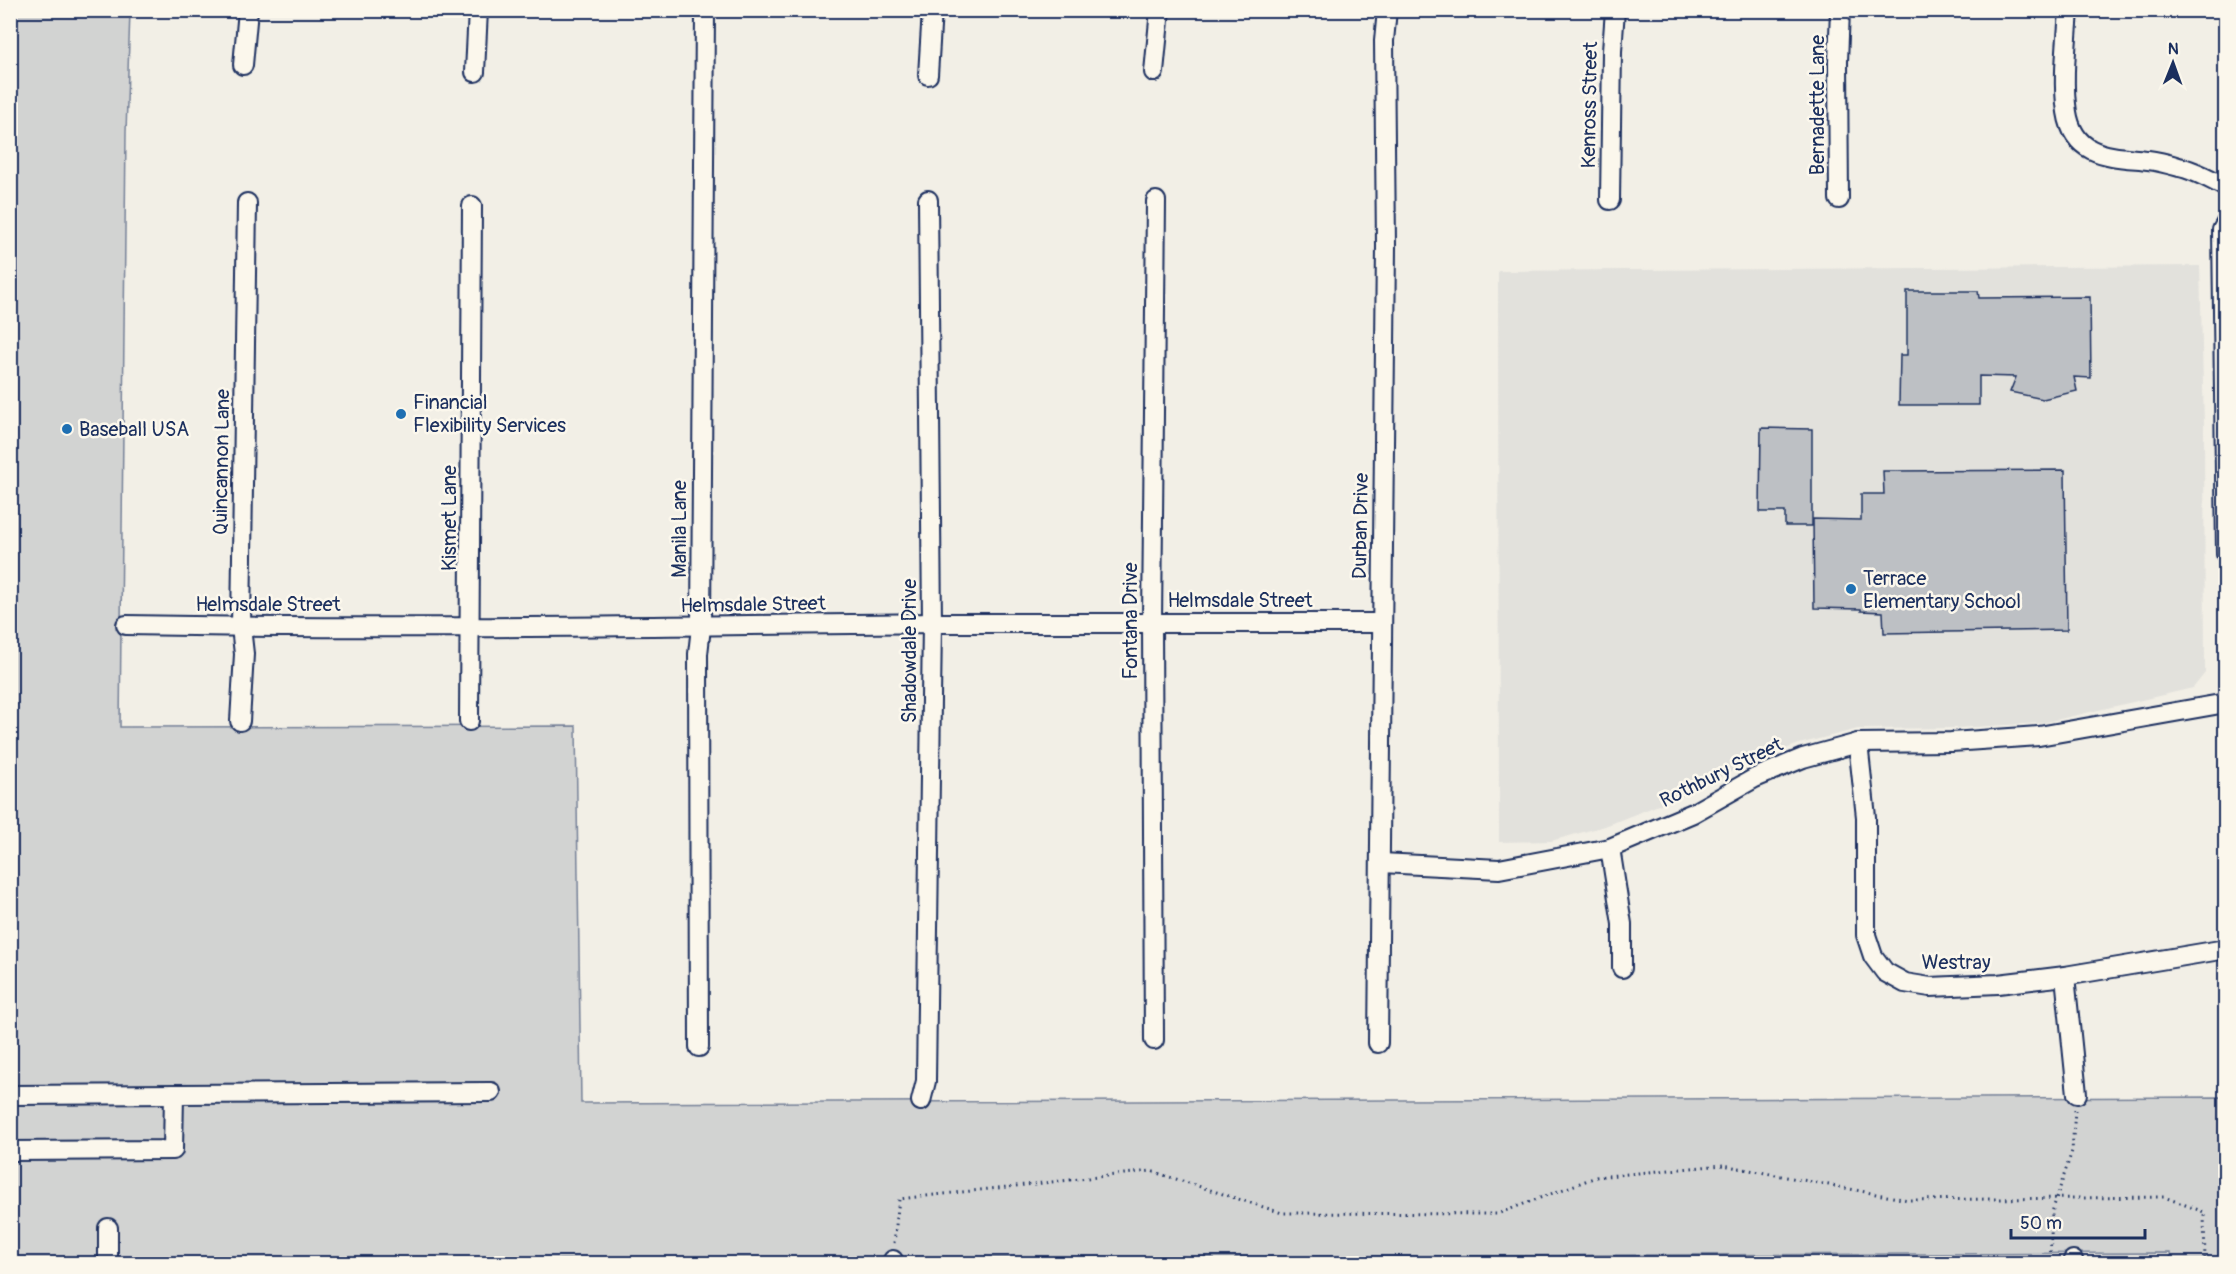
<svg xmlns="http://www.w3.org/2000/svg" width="2236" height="1274" viewBox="0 0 2236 1274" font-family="Pangolin,sans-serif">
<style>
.built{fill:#e2e1dc}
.green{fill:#d2d3d2;stroke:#768198;stroke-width:1.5}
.building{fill:#bdc0c4;stroke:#1b2f5e;stroke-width:1.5}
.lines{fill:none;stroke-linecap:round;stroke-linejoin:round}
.minor-casing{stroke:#1b2f5e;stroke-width:22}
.path{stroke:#1b2f5e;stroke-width:3;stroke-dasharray:1.5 4.5;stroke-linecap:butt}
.minor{stroke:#fbf7ec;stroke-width:18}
.poi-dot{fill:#1f6fb2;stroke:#fbf7ec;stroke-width:2}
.labels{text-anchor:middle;stroke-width:5;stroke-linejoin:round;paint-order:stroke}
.street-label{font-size:20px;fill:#1b2f5e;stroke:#fbf7ec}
.poi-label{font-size:20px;fill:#1b2f5e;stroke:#fbf7ec;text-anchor:start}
</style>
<rect width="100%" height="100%" fill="#f2efe6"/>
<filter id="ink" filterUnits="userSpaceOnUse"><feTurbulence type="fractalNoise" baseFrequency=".0167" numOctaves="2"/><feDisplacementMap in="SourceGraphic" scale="12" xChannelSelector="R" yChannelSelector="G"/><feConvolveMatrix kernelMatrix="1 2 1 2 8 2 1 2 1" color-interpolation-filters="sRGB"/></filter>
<g filter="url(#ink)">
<path class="built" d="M2200,266L2204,425L2205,673L2193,688L2043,723L1956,728L1858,729L1799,744L1746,764L1684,795L1605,826L1551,841L1499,842L1498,271Z"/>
<path class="green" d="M10,11H130L126,132L120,727L576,726L581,1103L2225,1097V1263H2171L2170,1253L11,1262Z"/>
<g class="building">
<path d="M1907,291H1978L1979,298L2090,297L2091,378L2074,377L2077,391L2043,399L2010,392L2016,377L1979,376V405H1899L1900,355H1907Z"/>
<path d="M1761,428L1812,429V526H1785V512H1760Z"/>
<path d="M2065,470L2067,630L1884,633L1883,612L1861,611V609L1814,608L1813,519L1861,520V494H1884L1883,471Z"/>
</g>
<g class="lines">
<defs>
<g id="minor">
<path d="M2069,10C2067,43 2062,79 2067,112C2074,158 2111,156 2148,160C2158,161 2169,164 2179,167C2195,170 2211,180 2226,187"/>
<path d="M243,65L248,10"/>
<path d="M475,72L478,10"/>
<path d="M1154,72L1160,10"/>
<path d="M928,75L932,10"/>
<path d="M1839,199L1838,62L1840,10"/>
<path d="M1610,200L1612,51L1615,10"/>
<path d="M2226,223L2222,230L2226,554"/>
<path d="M126,625C395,630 664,626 933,623C1083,622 1232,623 1381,623"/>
<path d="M240,721L244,654L241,627L247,203"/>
<path d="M469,721L472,206"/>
<path d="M1858,743L1866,817V935L1873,956L1885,972L1905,983L1930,987L1998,984L2065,976L2226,949"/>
<path d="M1610,848L1622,924V968"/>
<path d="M1381,863L1499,869L1610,848L1693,813L1755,778L1803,758L1858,743L1951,742L2039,736L2226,703"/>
<path d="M2065,976L2077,1094"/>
<path d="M1154,1040L1152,623L1156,201"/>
<path d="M1378,1043L1386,246L1384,41L1387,10"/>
<path d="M699,1047L698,654L701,627L705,10"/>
<path d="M10,1095L491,1092"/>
<path d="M921,1101L926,1081L932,623L928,200"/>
<path d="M10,1151L173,1150L174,1094"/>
<path d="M108,1264V1228"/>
<path d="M893,1264V1260"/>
<path d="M2073,1264V1260"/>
</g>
</defs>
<use href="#minor" class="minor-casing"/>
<g class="path">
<path d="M894,1243L899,1199L1151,1171L1282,1213L1497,1214L1596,1177L1723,1165L1908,1200L2164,1197L2204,1212L2205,1264"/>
<path d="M2050,1264L2052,1212L2072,1151L2075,1110"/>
</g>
<use href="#minor" class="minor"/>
</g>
</g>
<g class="poi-dot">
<circle cx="401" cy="414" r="6"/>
<circle cx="67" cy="429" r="6"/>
<circle cx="1851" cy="589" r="6"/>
</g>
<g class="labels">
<g class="street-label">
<text transform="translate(1589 105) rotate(-89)" y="7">Kenross Street</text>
<text transform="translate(1817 105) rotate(-90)" y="7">Bernadette Lane</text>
<text transform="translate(221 462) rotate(-89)" y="7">Quincannon Lane</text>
<text transform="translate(449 518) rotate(-90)" y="7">Kismet Lane</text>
<text transform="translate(1360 526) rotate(-89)" y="7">Durban Drive</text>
<text transform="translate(679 529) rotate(-90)" y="7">Manila Lane</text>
<text x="1240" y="607">Helmsdale Street</text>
<text x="268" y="611">Helmsdale Street</text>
<text transform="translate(753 604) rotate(-1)" y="7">Helmsdale Street</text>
<text transform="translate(1130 621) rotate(-90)" y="7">Fontana Drive</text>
<text transform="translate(909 651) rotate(-90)" y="7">Shadowdale Drive</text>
<text transform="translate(1721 772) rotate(-26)" y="7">Rothbury Street</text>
<text x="1956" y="969">Westray</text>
</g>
<g class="poi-label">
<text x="413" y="409">Financial<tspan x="413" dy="23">Flexibility Services</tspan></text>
<text x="79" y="436">Baseball USA</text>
<text x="1863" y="585">Terrace<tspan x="1863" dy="23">Elementary School</tspan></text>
</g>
</g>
<rect width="2236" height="1274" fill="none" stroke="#fbf7ec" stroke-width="36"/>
<rect x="18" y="18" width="2200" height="1238" fill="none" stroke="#1b2f5e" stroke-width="2" filter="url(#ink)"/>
<g transform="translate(2173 63) rotate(1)" stroke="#fbf7ec" stroke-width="4.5" paint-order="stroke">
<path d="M0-4.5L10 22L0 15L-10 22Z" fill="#1b2f5e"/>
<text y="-9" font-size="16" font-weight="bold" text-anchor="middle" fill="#1b2f5e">N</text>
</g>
<path d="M2011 1229v9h134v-9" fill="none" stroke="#1b2f5e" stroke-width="3"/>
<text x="2020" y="1229" font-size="18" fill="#1b2f5e" stroke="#fbf7ec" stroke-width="4.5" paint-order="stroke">50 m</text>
</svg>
